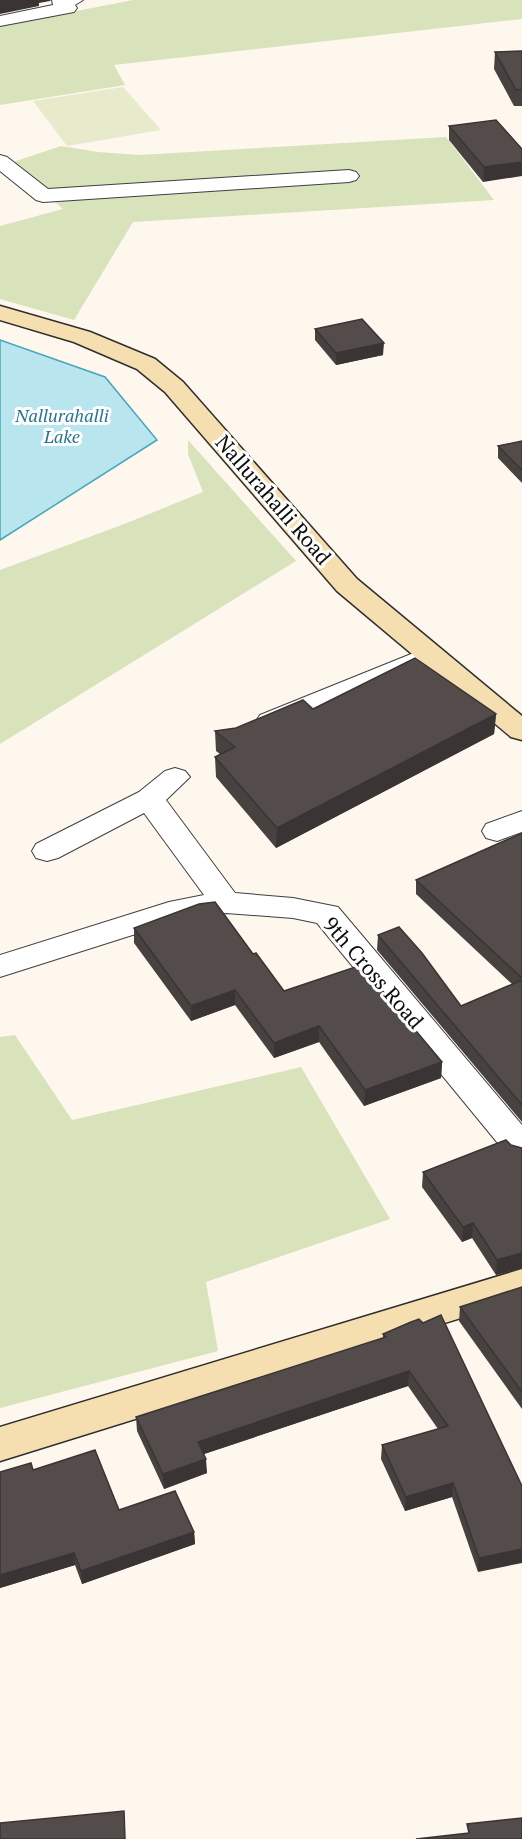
<svg xmlns="http://www.w3.org/2000/svg" width="522" height="1839" viewBox="0 0 522 1839" font-family="'PT Serif',serif">
<style>
.green{fill:#d8e3bb}
.pitch{fill:#e7ebcc}
.water{fill:#b8e5ee;stroke:#48a6bc;stroke-width:1.5}
.lines{fill:none;stroke-linecap:round;stroke-linejoin:round}
.street-casing{stroke:#3f3f3f;stroke-width:2}
.secondary-casing{stroke:#2e2e2e;stroke-width:3}
.street{fill:#fff;fill-rule:evenodd}
.secondary{fill:#f5dfb0;fill-rule:evenodd}
.wall{fill:#474140}
.shaded-wall{fill:#3a3534}
.building{fill:#534c4a;stroke:#3a3534;stroke-width:1.5}
.labels{text-anchor:middle;stroke-width:6;stroke-linejoin:round;paint-order:stroke}
.far-water-label{font-size:18px;font-style:italic;fill:#25768e;stroke:#fff}
.street-label{font-size:21px;fill:#0c0c0c;stroke:#fff}
</style>
<rect width="100%" height="100%" fill="#fdf7ed"/>
<g class="green">
<path d="M133,0H522V19L114,65L125,85L0,105V26Z"/>
<path d="M446,137L494,200L133,222L74,320L0,299V226L63,209L10,163L61,146L98,152L139,155Z"/>
<path d="M188,440L296,561L0,744V570L127,523L203,492L188,454Z"/>
<path d="M15,1035L72,1120L301,1067L390,1219L206,1282L218,1351L0,1408V1037Z"/>
</g>
<path class="pitch" d="M123,87L161,130L67,146L33,101Z"/>
<path class="water" d="M0,340L105,377L157,440L0,540Z"/>
<g class="lines">
<defs>
<g id="street">
<path d="M52,0H83L75,5L77,8L74,12L0,26V16L53,5Z"/>
<path d="M0,155L7,157L48,189L349,170L356,172L359,176L356,180L349,182L43,202L36,200L0,171Z"/>
<path d="M426,648L436,650L440,656L436,662L280,727L270,730L260,727L256,721L260,715Z"/>
<path d="M175,768L185,771L190,777L166,800L235,893L293,898L338,907L522,1125V1162L510,1158L317,923L293,918L226,913L183,919L0,977V955L169,902L204,895L144,813L58,858L47,861L36,858L32,851L36,844L139,792L165,771Z"/>
<path d="M522,811V832L497,841L486,838L482,831L486,824Z"/>
</g>
<g id="secondary">
<path d="M0,306L90,332L155,359L183,382L357,579L522,716V740L511,737L337,591L165,392L137,369L74,342L0,320Z"/>
<path d="M522,1269V1299L0,1461V1427Z"/>
</g>
</defs>
<use href="#street" class="street-casing"/>
<use href="#secondary" class="secondary-casing"/>
<use href="#street" class="street"/>
<use href="#secondary" class="secondary"/>
</g>
<g class="wall">
<path d="M522,51V106H514L494,69L495,52Z"/>
<path d="M496,120L483,182L449,140V126Z"/>
<path d="M315,329L383,355L336,365L315,340Z"/>
<path d="M522,441V483L498,458V446Z"/>
<path d="M496,714L494,734L276,848L216,777L215,757L220,754L216,751L215,731L236,728Z"/>
<path d="M522,833V1122L377,950L378,935L461,1006L512,984L416,894V880Z"/>
<path d="M134,928L253,954L284,991L442,1062L441,1078L364,1106L319,1042L274,1058L235,1005L191,1021L134,943Z"/>
<path d="M511,1145L522,1148V1268L496,1275L472,1238L462,1242L422,1187L423,1172Z"/>
<path d="M522,1287V1409L459,1321L460,1307Z"/>
<path d="M383,1334L522,1486L478,1572L452,1497L405,1511L381,1459L382,1445L438,1429L408,1386L204,1454L207,1473L164,1489L137,1431L136,1417L383,1338Z"/>
<path d="M33,1470L119,1510L194,1532L195,1544L82,1584L75,1565L0,1588Z"/>
</g>
<g class="shaded-wall">
<path d="M0,0H51L50,1L39,3V6L0,14Z"/>
<path d="M522,162V176L483,182L484,167Z"/>
<path d="M384,343L383,355L336,365V353Z"/>
<path d="M496,714L494,734L276,848L277,828Z"/>
<path d="M235,990V1005L191,1021V1006Z"/>
<path d="M319,1026V1042L274,1058V1043Z"/>
<path d="M442,1062L441,1078L364,1106L365,1090Z"/>
<path d="M473,1223L472,1238L462,1242L463,1227Z"/>
<path d="M522,1253V1268L496,1275L497,1260Z"/>
<path d="M409,1371L408,1386L198,1456V1442Z"/>
<path d="M206,1459L207,1473L164,1489L163,1474Z"/>
<path d="M453,1483L452,1497L405,1511L406,1497Z"/>
<path d="M194,1532L195,1544L82,1584L81,1571Z"/>
<path d="M522,1549V1563L478,1572L479,1558Z"/>
<path d="M74,1553L75,1565L0,1588V1575Z"/>
</g>
<g class="building">
<path d="M522,51V89L516,90L495,52Z"/>
<path d="M496,120L522,149V162L484,167L449,126Z"/>
<path d="M362,319L384,343L336,353L315,329Z"/>
<path d="M522,441V470L498,446Z"/>
<path d="M415,658L496,714L277,828L215,757L235,747L215,731L236,728L303,700L313,709Z"/>
<path d="M522,833V978L416,880Z"/>
<path d="M215,902L253,954L256,953L284,991L361,965L442,1062L365,1090L319,1026L274,1043L235,990L191,1006L134,928L199,904Z"/>
<path d="M399,927L422,953L461,1006L522,980V1105L378,935Z"/>
<path d="M506,1140L511,1145L522,1148V1253L497,1260L473,1223L463,1227L423,1172Z"/>
<path d="M522,1287V1392L460,1307Z"/>
<path d="M441,1315L522,1486V1549L479,1558L453,1483L406,1497L382,1445L448,1426L409,1371L198,1442L206,1459L163,1474L136,1417L386,1337L383,1334L411,1322L419,1319L423,1323Z"/>
<path d="M95,1450L119,1510L175,1491L194,1532L81,1571L74,1553L0,1575V1472L31,1463L33,1470Z"/>
<path d="M124,1811L125,1839H0V1823Z"/>
<path d="M522,1818V1839H416L469,1833L467,1824Z"/>
</g>
<g class="labels">
<g class="far-water-label">
<text x="62" y="422">Nallurahalli<tspan x="62" dy="21">Lake</tspan></text>
</g>
<g class="street-label">
<text transform="translate(273 500) rotate(49)" y="7">Nallurahalli Road</text>
<text transform="translate(373 973) rotate(49)" y="7">9th Cross Road</text>
</g>
</g>
</svg>
